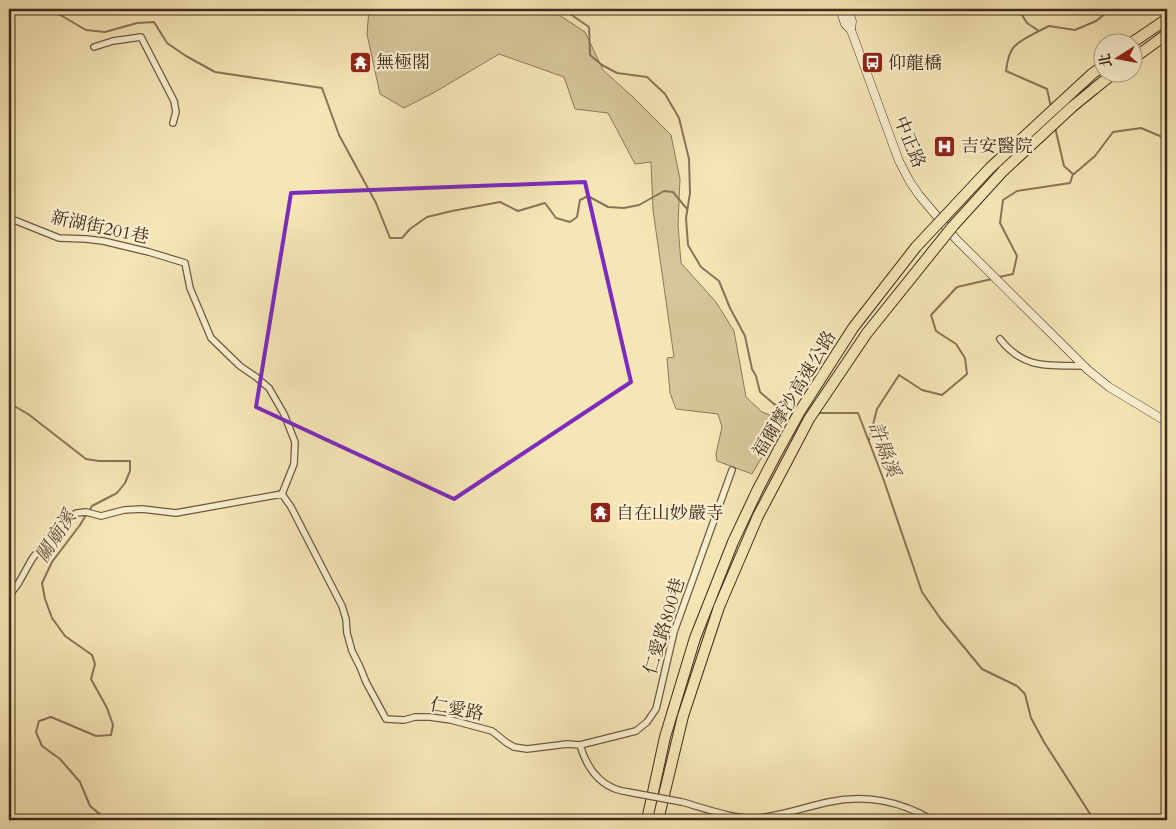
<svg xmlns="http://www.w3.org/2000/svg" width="1176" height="829" viewBox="0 0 1176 829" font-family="Cardo,'Noto Serif TC',serif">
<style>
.green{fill:#d7c69b;stroke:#8b785a}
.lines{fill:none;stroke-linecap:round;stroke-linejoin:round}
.stream{stroke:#887458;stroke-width:2}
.street-casing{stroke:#6d5941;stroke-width:8}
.secondary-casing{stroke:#3f2a1a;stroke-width:9}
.highway-casing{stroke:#3f2a1a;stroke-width:12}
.street{stroke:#f9efd0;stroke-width:5.5}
.secondary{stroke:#f9efd0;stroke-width:8}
.highway{stroke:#f6e6b6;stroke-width:10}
.street-bridge-casing{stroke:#6d5941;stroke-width:8;stroke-linecap:butt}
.highway-bridge-casing{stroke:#3f2a1a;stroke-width:12;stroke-linecap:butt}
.street-bridge{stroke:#f9efd0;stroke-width:5.5}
.highway-bridge{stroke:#f6e6b6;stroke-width:10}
.marked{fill:none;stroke:#7b2cbf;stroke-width:4;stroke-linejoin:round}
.labels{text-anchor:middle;stroke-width:4.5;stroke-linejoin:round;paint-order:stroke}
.poi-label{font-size:18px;fill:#3f2a1a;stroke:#f9efd0;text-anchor:start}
.street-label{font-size:18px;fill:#3f2a1a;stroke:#f9efd0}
.water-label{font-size:19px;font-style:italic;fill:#634f39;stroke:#f9efd0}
</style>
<rect width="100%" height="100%" fill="#f6e6b6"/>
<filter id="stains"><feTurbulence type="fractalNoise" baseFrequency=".004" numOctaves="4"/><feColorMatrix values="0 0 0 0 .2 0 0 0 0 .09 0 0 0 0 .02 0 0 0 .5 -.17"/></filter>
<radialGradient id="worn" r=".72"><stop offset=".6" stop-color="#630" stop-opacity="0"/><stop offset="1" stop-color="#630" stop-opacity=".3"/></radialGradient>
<path class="green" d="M369,9H467L473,12L503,13L550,9L585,32L603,70L633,97L671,135L680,179L678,225L681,263L716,302L734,331L746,397L762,412L784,420L752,474L717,461L716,454L722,427L718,414L676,409L670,393L667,358L674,357L653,210L651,162L635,164L608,113L575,109L564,77L499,54L435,92L404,108L380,94L367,34Z"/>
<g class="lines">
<g class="stream">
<path d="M50,9L86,30L105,32L137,23L154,22L167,43L186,56L215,72L322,88L339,135L376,203L390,238H402L410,229L427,217L452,211L500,202L518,211L545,203L556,218L570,222L577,217L580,200L588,196L608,207L624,208L639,205L664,191L673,192L687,209"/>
<path d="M563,9L589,27L590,55L602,65L617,73L647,77L665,94L679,118L689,159L690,193L686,218L688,245L701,267L719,281L730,308L745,336L752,369L756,376L760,392L774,404L794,413"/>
<path d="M1023,9L1022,15L1027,23L1039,31C1017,43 1009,44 1006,71L1047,89L1051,107"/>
<path d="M1039,31L1049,26L1075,30L1096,21L1111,9"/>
<path d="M1074,174L1095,156L1113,132L1141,128L1167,139"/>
<path d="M999,277L1013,274L1017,256L1000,223L1003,200L1017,191L1070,183L1073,174L1064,166L1055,127"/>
<path d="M9,403L28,414L86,459L99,461H130V471L125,483L117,493L92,506L89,511"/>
<path d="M818,413H858L883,478L922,592L940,618L982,669L1017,686L1025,694L1031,718L1044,742L1094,820"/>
<path d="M869,440L877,409L899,375L922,390L942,395L967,374L965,358L956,344L936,331L931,315L957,287L992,279"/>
<path d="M86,515L80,525L52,562L42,583L45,599L52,618L65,636L92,655L95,664L91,679L107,708L113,725L111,735L96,736L51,717L39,721L36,732L42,746L60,759L80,782L90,806L107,820"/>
</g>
<defs>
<g id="street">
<path d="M94,47L113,41L141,37L174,101L176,112L173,123"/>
<path d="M9,218L59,238L86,239L103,241L149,252L185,263L190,288L211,338L240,366L256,377L269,388L284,414L295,442L294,464L282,494"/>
<path d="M1000,339C1024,370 1049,365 1084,366"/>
<path d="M9,594L11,593L18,584L32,559L50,535L66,518L77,513L86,512L101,516L124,510L142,509L176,513L282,494L291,507L342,606L346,619L347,633L352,651L360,667L366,682L386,719L404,720L415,717H430L451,720L492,731L507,743L514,747L527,749L567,744L580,745C585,762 595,780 613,788C617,790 623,791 628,792"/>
<path d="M580,745L636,731L647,722L656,709L674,632L732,470"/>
<path d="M682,802C704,808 735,820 757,818C782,816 805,807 829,802C865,794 901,801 932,820"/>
</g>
<g id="secondary">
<path d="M840,9L845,24L851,30L899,161L910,182L919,195L956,239L1088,370L1109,387L1167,422"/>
<path d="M847,9L852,21L851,30"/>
</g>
<g id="highway">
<path d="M1133,42L1167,19"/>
<path d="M1134,58L1167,34"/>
<path d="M1092,74L1104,65"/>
<path d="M1094,89L1115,72"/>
<path d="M647,820L665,737L695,638L733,542L758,489L779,449"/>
<path d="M658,820L683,716L719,607L758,516L786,463"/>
</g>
</defs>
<use href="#street" class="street-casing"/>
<use href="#secondary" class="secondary-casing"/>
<use href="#highway" class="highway-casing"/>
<use href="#street" class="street"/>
<use href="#secondary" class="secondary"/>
<use href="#highway" class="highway"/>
<defs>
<path id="street-bridge" d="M628,792L682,802"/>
<g id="highway-bridge">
<path d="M779,449L800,411L853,328L916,247L990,168L1092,74"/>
<path d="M786,463L809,419L867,333L953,226L1003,171L1072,107L1094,89"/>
</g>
</defs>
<use href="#street-bridge" class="street-bridge-casing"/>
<use href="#highway-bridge" class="highway-bridge-casing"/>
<use href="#street-bridge" class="street-bridge"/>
<use href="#highway-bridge" class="highway-bridge"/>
</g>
<path class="marked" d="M585,182L631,382L454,499L256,407L291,193Z"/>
<defs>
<symbol id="temple-square" viewBox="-11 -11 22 22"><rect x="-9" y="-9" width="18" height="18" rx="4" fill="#8f2418" stroke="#f9efd0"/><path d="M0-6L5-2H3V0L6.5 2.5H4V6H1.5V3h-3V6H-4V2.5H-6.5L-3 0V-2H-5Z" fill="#fff"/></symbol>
<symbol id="bus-square" viewBox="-11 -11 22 22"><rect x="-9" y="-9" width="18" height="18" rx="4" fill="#8f2418" stroke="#f9efd0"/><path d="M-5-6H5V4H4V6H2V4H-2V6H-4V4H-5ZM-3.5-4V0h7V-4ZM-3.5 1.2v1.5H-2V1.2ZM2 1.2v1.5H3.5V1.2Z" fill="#fff"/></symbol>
<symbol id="hospital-square" viewBox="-11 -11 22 22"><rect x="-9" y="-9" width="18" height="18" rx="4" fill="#8f2418" stroke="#f9efd0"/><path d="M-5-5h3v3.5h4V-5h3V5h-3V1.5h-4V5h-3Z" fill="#fff"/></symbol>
</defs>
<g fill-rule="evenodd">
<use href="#temple-square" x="348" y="50" width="25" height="25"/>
<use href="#bus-square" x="860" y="50" width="25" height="25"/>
<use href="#hospital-square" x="932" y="134" width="25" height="25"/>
<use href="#temple-square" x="588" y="500" width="25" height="25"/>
</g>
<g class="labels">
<g class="poi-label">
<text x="376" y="68">無極閣</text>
<text x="888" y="69">仰龍橋</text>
<text x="961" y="152">吉安醫院</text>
<text x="616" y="519">自在山妙嚴寺</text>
</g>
<g class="street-label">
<text transform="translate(910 142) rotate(68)" y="6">中正路</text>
<text transform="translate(100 227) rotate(12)" y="6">新湖街201巷</text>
<text transform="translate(794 394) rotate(-59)" y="6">福爾摩沙高速公路</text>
<text transform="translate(664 626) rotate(-73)" y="6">仁愛路800巷</text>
<text transform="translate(457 709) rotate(11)" y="6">仁愛路</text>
</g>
<g class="water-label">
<text transform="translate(885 449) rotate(70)" y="7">許縣溪</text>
<text transform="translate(55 536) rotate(-57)" y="7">關廟溪</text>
</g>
</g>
<rect width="1176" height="829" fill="none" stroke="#f6e6b6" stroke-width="30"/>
<rect x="10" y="10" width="1156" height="809" fill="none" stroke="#3f2a1a" stroke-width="2.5"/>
<rect x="15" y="15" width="1146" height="799" fill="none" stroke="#3f2a1a"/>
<g transform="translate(1118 58) rotate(259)"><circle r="24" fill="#f9efd0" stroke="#afa087"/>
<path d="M0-4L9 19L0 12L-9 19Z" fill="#8f2418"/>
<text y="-8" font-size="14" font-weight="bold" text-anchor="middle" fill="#3f2a1a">北</text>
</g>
<rect width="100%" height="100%" filter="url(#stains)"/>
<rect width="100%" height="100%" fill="url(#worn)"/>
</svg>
